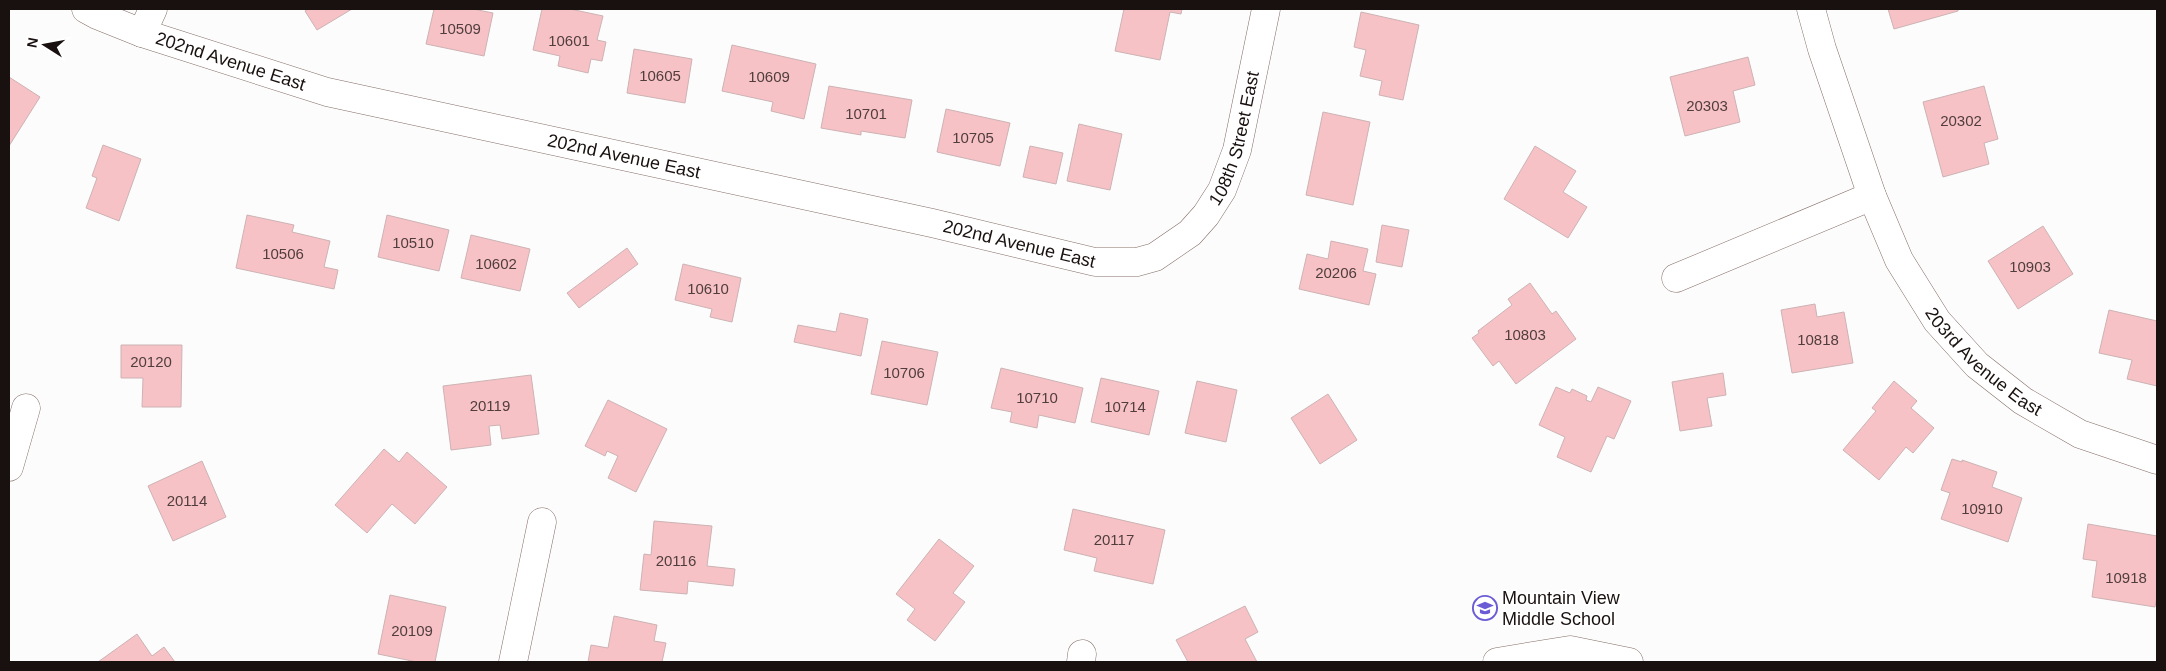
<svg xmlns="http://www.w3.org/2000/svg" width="2166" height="671" viewBox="0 0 2166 671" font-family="Arial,sans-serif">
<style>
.building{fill:#f7c2c6;stroke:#cdb2b4}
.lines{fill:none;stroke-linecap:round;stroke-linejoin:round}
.minor-casing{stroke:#856e68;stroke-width:29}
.minor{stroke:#fff;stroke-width:28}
.labels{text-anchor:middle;stroke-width:4;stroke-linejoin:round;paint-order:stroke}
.number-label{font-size:15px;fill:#503d3d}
.street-label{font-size:18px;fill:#19110f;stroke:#fff}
.poi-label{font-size:18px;fill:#19110f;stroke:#fff;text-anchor:start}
</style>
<rect width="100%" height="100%" fill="#fcfcfc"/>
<g class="building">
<path d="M308,9H352L317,30L305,11Z"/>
<path d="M434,9H473L493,13L484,56L426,44Z"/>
<path d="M542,9H570L603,16L597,40L606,42L602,61L591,59L588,73L558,66L560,56L533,50Z"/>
<path d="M1124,9H1182L1181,14L1170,12L1160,60L1115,51Z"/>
<path d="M1888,9H1958V11L1894,29Z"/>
<path d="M1361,12L1419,25L1403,100L1379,95L1382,81L1360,76L1366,50L1354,47Z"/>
<path d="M732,45L816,64L804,119L771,111L773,102L722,91Z"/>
<path d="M634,49L692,59L685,103L627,93Z"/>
<path d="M1748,57L1755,85L1733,91L1740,122L1685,136L1670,77Z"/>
<path d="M9,77L40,97L9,146Z"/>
<path d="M829,86L912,100L905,138L861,131V135L821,128Z"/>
<path d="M1984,86L1998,139L1984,143L1989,164L1943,177L1923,102Z"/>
<path d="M946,109L1010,123L1000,166L937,152Z"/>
<path d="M1323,112L1370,122L1353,205L1306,195Z"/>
<path d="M1079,124L1122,134L1110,190L1067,181Z"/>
<path d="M103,145L141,159L119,221L86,208L97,178L92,176Z"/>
<path d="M1030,146L1063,153L1056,184L1023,177Z"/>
<path d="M1535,146L1576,171L1563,192L1587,207L1568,238L1504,199Z"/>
<path d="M247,215L294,225L292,232L330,241L324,267L338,270L334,289L236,268Z"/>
<path d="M387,215L449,230L439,271L378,257Z"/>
<path d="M1382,225L1409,230L1402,267L1376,262Z"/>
<path d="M2043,226L2073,274L2018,309L1988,261Z"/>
<path d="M471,235L530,249L520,291L461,278Z"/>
<path d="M1331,241L1368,249L1363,271L1376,274L1369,305L1299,289L1307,254L1328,259Z"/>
<path d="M627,248L638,264L579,308L567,293Z"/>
<path d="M683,264L741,278L732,322L710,317L712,309L675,300Z"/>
<path d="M1530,283L1552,314L1556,311L1576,339L1516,384L1499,361L1493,366L1472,338L1479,333L1478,331L1512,305L1508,299Z"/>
<path d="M1815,304L1817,317L1844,312L1853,363L1792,373L1781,310Z"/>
<path d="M2109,310L2157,321V386L2127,379L2132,360L2099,353Z"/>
<path d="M840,313L868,319L861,356L794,342L798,325L836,332Z"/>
<path d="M882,341L938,352L927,405L871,394Z"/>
<path d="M121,345H182L181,407H142L143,378H121Z"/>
<path d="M1001,368L1083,388L1075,423L1039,415L1037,428L1010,422L1012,412L991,408Z"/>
<path d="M1723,373L1726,395L1707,398L1712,426L1680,431L1672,382Z"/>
<path d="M531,375L539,434L502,439L500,425L489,426L491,445L451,450L443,386Z"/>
<path d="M1101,378L1159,391L1149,435L1091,422Z"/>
<path d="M1197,381L1237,390L1226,442L1185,433Z"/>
<path d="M1894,381L1917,401L1911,408L1934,428L1913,453L1906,447L1879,480L1843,450L1876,411L1872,408Z"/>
<path d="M1556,387L1570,393L1572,389L1587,396L1586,400L1591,402L1598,387L1631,401L1614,439L1607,436L1591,472L1557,457L1565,437L1539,425Z"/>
<path d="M1328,394L1357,440L1320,464L1291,418Z"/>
<path d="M608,400L667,429L636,492L608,478L618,456L607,451L605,456L585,446Z"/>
<path d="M384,449L399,462L407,452L447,487L415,524L392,504L367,533L335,505Z"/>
<path d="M1952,459L1962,462V460L1997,472L1992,487L2022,498L2008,542L1941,519L1950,493L1941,490Z"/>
<path d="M202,461L226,517L173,541L148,486Z"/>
<path d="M1073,509L1165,530L1153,584L1094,571L1097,558L1064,550Z"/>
<path d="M654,521L712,526L707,566L735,569L733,586L688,581L687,594L640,590L644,554L651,555Z"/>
<path d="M2088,524L2157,536V596L2155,607L2092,597L2097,561L2083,559Z"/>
<path d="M939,539L974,566L953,593L965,602L935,641L907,620L915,609L896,594Z"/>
<path d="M390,595L446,607L435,662H417L378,654Z"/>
<path d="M1245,606L1258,632L1245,639L1257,662H1188L1176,640Z"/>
<path d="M614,616L657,625L654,641L666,643L662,662H588L591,645L608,648Z"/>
<path d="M137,634L152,656L164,647L175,662H98Z"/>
</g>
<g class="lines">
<defs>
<g id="minor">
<path id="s1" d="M86,9L97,15L142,33L327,92L932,223L1095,262H1137L1155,257L1190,233L1206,215L1222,190L1237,150L1266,9"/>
<path id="s2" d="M1811,9L1822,49L1872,196L1899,260L1937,321L1977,365L2023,401L2080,434L2157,460"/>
<path d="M142,33L153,9"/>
<path d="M1676,278L1872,196"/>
<path d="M9,467L26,408"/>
<path d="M513,662L542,522"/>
<path d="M1081,662L1082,654"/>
<path d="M1497,662L1570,650L1629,662"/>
</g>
</defs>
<use href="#minor" class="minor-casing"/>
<use href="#minor" class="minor"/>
</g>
<defs>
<symbol id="school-ring" viewBox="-11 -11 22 22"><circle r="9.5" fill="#fff" stroke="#6b5cd6" stroke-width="1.5"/><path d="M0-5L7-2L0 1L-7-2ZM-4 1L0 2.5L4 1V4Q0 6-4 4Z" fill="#6b5cd6"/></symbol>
</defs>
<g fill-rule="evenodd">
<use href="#school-ring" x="1471" y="594" width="28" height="28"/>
</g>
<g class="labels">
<g class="number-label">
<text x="460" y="34">10509</text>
<text x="569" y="46">10601</text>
<text x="660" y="81">10605</text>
<text x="769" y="82">10609</text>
<text x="1707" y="111">20303</text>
<text x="866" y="119">10701</text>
<text x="1961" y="126">20302</text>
<text x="973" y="143">10705</text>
<text x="413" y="248">10510</text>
<text x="283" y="259">10506</text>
<text x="496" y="269">10602</text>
<text x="2030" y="272">10903</text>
<text x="1336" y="278">20206</text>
<text x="708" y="294">10610</text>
<text x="1525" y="340">10803</text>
<text x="1818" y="345">10818</text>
<text x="151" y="367">20120</text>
<text x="904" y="378">10706</text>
<text x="1037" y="403">10710</text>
<text x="490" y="411">20119</text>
<text x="1125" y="412">10714</text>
<text x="187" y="506">20114</text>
<text x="1982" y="514">10910</text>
<text x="1114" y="545">20117</text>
<text x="676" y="566">20116</text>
<text x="2126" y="583">10918</text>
<text x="412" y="636">20109</text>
</g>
<g class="street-label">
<text dy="6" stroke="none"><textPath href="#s1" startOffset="154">202nd Avenue East</textPath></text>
<text dy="6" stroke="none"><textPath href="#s1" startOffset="1252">108th Street East</textPath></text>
<text dy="6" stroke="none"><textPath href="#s1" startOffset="559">202nd Avenue East</textPath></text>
<text dy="6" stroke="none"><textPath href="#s1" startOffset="964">202nd Avenue East</textPath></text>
<text dy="6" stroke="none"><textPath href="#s2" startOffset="400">203rd Avenue East</textPath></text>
</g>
<g class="poi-label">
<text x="1502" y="604">Mountain View<tspan x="1502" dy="21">Middle School</tspan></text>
</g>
</g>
<rect width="2166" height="671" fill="none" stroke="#19110f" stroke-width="20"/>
<g transform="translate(45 45) rotate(281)" stroke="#ffffff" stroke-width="4" paint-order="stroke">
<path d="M0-4L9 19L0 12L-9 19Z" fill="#19110f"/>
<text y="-8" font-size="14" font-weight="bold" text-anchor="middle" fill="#19110f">N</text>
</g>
</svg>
